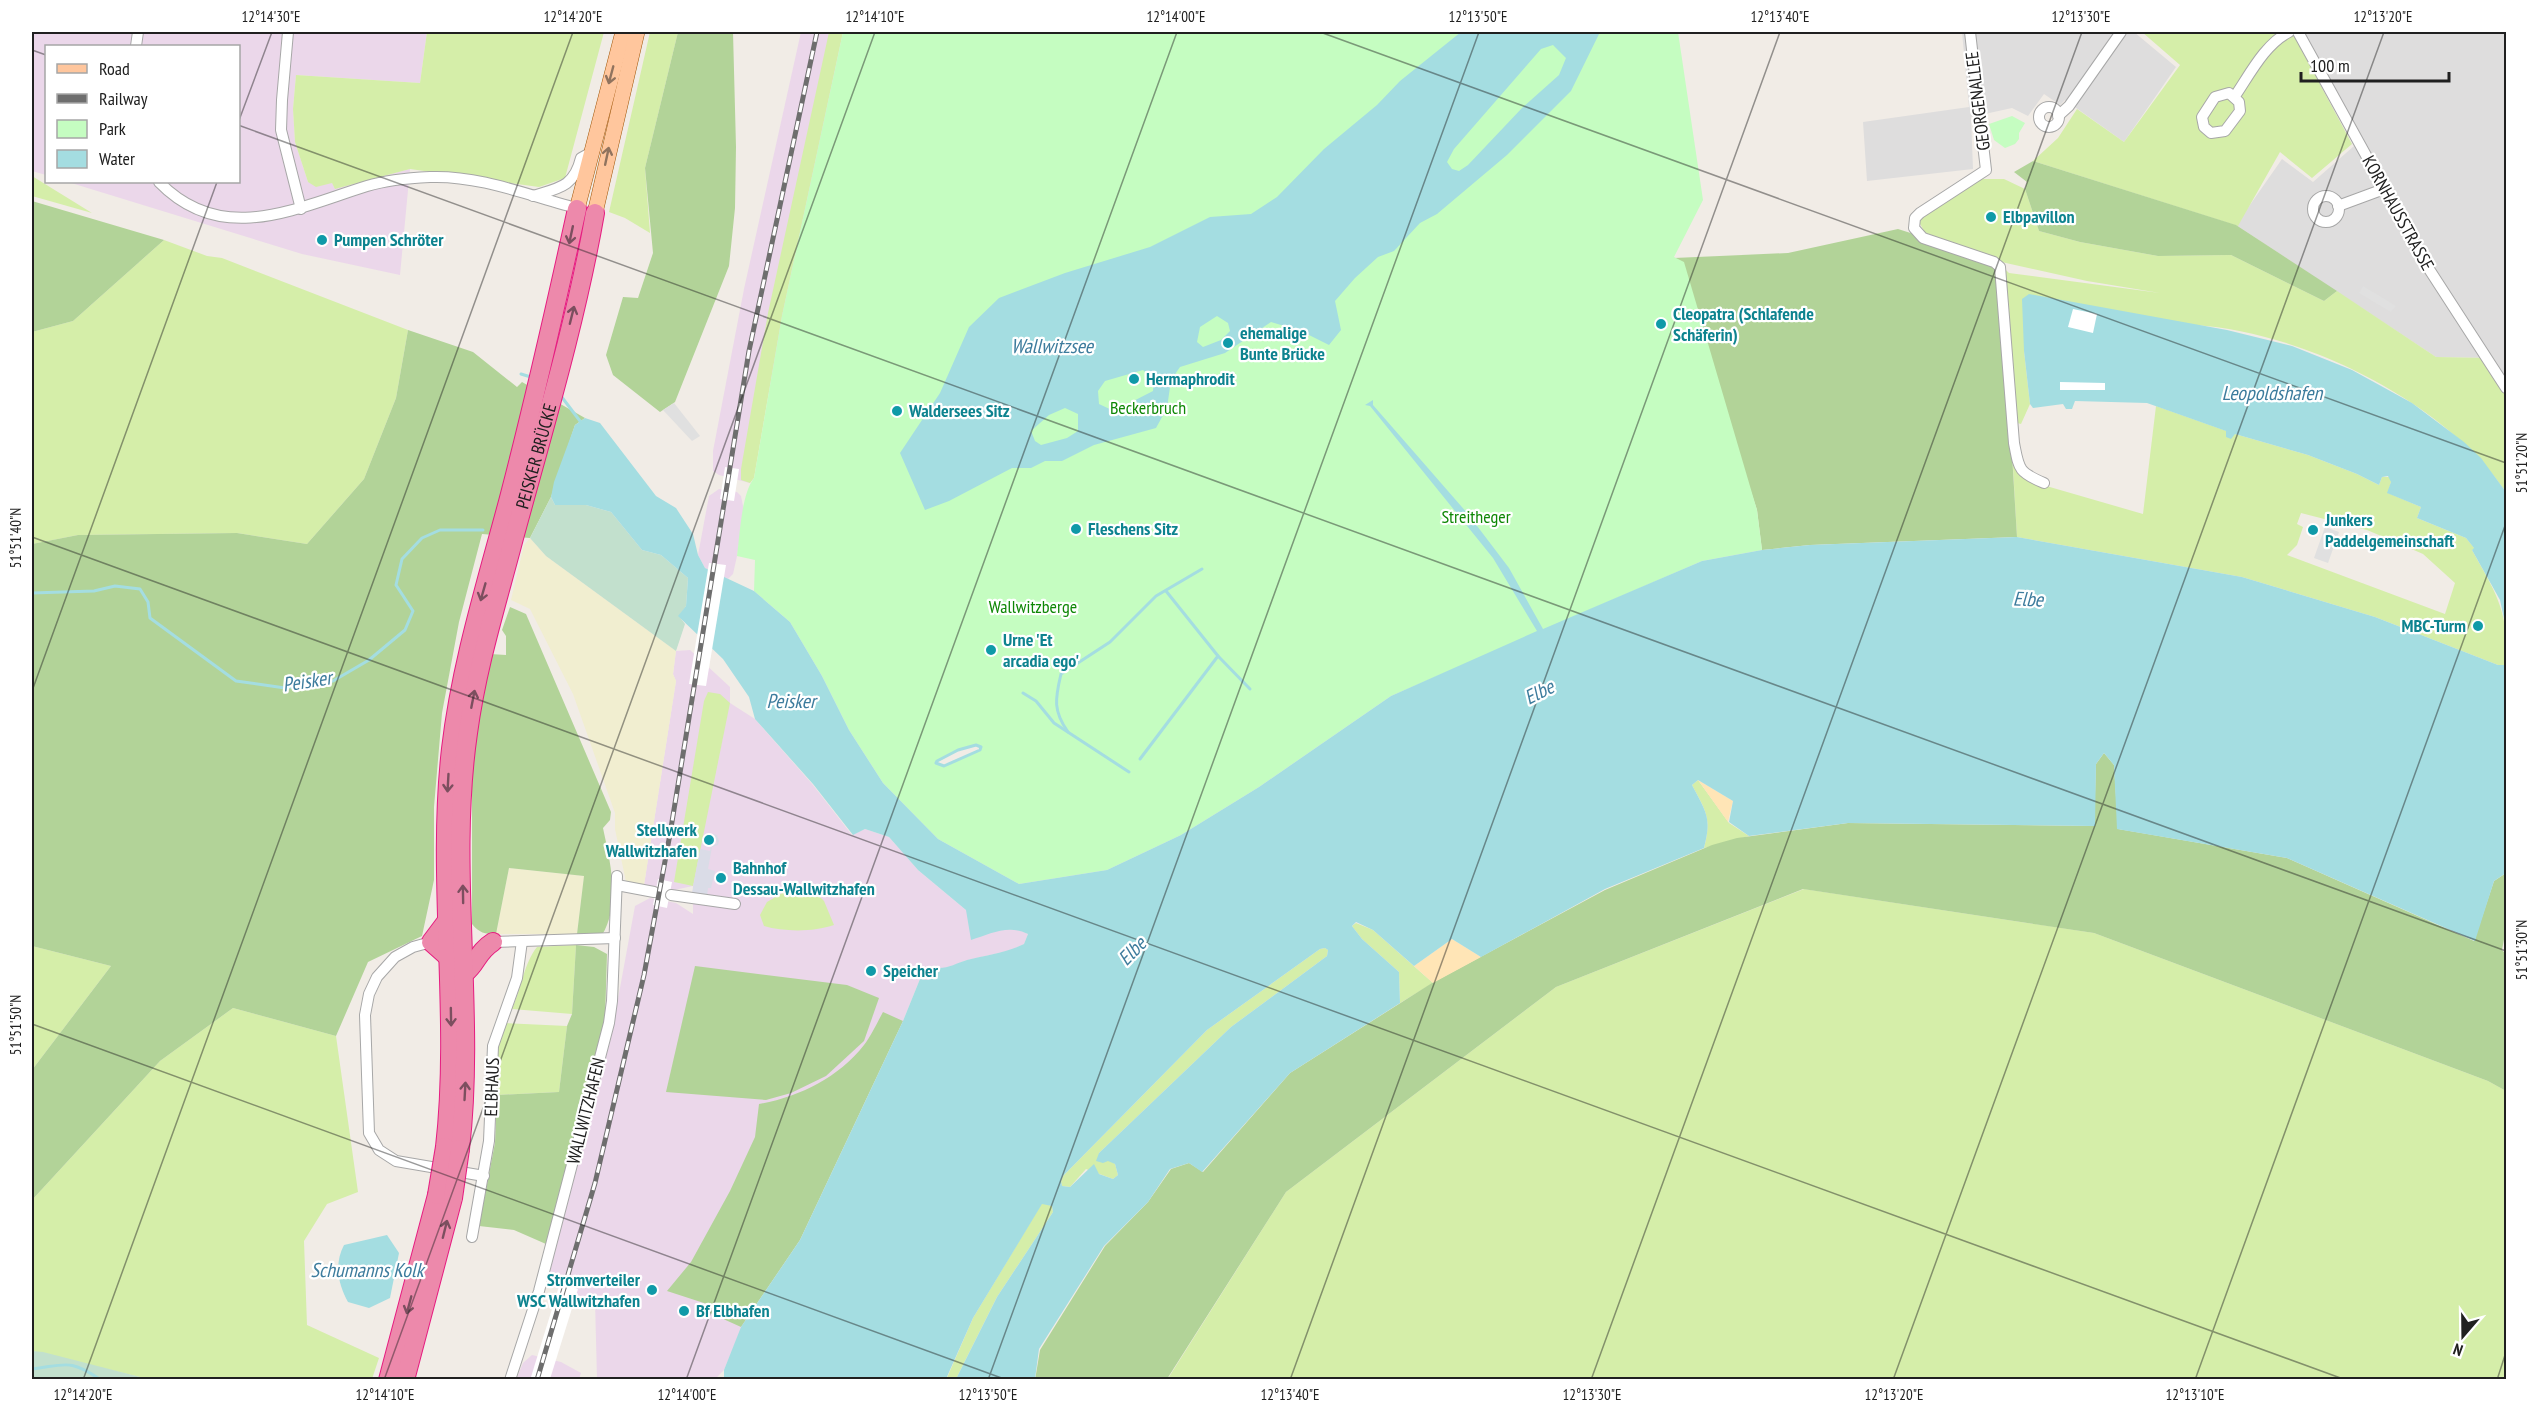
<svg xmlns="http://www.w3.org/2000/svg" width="2538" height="1411" viewBox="0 0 2538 1411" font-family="'PT Sans Narrow',sans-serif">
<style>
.residential{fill:#dedddd}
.industrial{fill:#ebd7ea}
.farmland{fill:#f1eed0}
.grass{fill:#d5eea9;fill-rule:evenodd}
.forest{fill:#b2d398}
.wetland{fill:#c2e0cd}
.sand{fill:#ffe5b6}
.park{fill:#c5fdc1;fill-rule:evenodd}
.parking{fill:#e0e0e0}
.plaza{fill:#dadce7}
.water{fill:#a4dde1;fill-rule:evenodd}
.pier{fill:#fff}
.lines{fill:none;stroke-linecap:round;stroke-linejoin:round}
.stream{stroke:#a4dde1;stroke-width:3}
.street-casing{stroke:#a7a7a7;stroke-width:12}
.primary-casing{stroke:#9c5000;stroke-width:16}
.highway-casing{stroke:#e61c80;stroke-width:20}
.street{stroke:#fff;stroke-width:10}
.primary{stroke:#ffc69d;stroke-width:15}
.highway{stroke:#ed89ab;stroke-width:18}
.rail-casing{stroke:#6e6e6e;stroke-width:5}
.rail{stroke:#fff;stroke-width:3;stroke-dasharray:9;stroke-linecap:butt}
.highway-bridge-casing{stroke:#e61c80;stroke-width:20;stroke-linecap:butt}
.highway-bridge{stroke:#ed89ab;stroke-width:18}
.oneway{stroke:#90735e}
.oneway2{stroke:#7c4f5f}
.ticks{fill:none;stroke:#202020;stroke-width:1.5;stroke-opacity:0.45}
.culture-dot{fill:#0f9aa8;stroke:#fff;stroke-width:2}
.labels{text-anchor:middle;stroke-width:4.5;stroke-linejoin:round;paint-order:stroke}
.street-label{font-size:18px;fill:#202020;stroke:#fff}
.culture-label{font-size:18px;font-weight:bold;fill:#0d838f;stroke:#fff;text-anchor:start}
.park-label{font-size:18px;fill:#0e8705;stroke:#fff}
.water-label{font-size:20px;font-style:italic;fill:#3d7c9d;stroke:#fff}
.neatline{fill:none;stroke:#202020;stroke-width:2}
.ticks-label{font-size:15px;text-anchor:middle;fill:#202020}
</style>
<rect width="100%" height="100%" fill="#f1ece6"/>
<g class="residential">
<path d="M1962,32H2134L2176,67L2124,142L2065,100L2060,105L2044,94L2028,116L2012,108L1971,117L1973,169L1867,181L1863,122L1969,107Z"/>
<path d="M2295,32H2506V379L2489,358L2436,357L2236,225L2282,159L2313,182L2354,146Z"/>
</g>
<g class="industrial">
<path d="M32,32H427L420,83L296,75L293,109L295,142L308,182L332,183L335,188L410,169L400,275L302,254L68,182H238V46H46V175L32,171Z"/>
<path d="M801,32H843L750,483L719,475L713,471V451L744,289Z"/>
<path d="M719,489L737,492L741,496L744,511L737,556L733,574L728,579L705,568L698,555L709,496Z"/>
<path d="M690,650L730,687V703L755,719L813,785L852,835L865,829L889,837L918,870L966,910L1004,929L1020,930L1028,934L1024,944L1012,950L964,961L948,968H939L935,972L934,977L928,980L920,979L903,1021L739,1334L724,1370L715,1379H597L595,1301L556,1288L550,1284L548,1279L611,1037L635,906L650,898L676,903L693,914V886L674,890L644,885L676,681L673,674L676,651Z"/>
<path d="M532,1355L561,1362L581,1373L579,1379L516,1380L523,1363Z"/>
</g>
<g class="farmland">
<path d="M530,538L546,556L676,651L673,674L676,681L644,885L626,882L615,829V813L573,694L530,609L511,600L524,545Z"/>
<path d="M509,868L584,876L577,934H496Z"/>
</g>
<g class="grass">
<path d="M427,32H604L565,178L539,187L410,169L335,189L332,183L316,187L308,182L295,142L293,109L296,75L420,83Z"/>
<path d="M650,32H678L645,168L650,233L625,218L609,212Z"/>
<path d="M829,32H843L782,316L754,478L750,483L741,480V469L768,313Z"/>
<path d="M2142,32H2292L2352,144L2312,178L2280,152L2238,226L2033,161L2058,138L2077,109L2124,142L2180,65Z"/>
<path d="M32,176L92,213L32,196Z"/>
<path d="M1982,179H2004L2025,189L2039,231L2080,242L2158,256L2231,255L2324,301L2337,291L2436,357L2489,358L2506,379V492C2445,402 2304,332 2195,325C2179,324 2161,329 2145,332C2105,338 2064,344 2024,351L2030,404L2021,424L2010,421L1928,238L1919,222L1922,216ZM1997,261L2087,281L2160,293L2009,273Z"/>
<path d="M164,240L207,256L222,258L408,330L396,398L364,479L307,544L237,533L78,535L32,544V332L73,321Z"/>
<path d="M2156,406L2235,434L2308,455L2357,474L2379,485L2382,477H2390L2391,482L2388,493L2421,507L2417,518L2466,538L2475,549L2472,550C2489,581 2506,606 2506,641C2506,649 2508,657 2505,665H2498L2375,617L2242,577L2017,537L2012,451L2036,483L2143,514ZM2301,513L2367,530L2393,541L2423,554L2455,583L2445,614L2287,555L2297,545L2303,527L2297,524Z"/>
<path d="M708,692L720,694L730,703L693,886L674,882L704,701Z"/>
<path d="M1698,780L1729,823L1749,836L1704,848C1712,819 1706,811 1692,785Z"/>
<path d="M794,886L810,887L824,901L834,925C814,932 784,932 764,926L760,915L767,902Z"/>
<path d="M1804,889L2094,933L2488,1081L2506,1091V1379L1167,1380L1286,1192L1556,987Z"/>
<path d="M1356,923L1373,930L1433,983L1400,1003L1399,972L1362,939L1352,926Z"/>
<path d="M576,945L572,1014L512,1009C521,989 524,963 537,947Z"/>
<path d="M32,946L111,966L32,1070Z"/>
<path d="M1325,948L1328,950L1327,956L1231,1027L1099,1153L1115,1164L1118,1175L1113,1179L1086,1169L1070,1187L1062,1186L1061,1182L1063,1176L1207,1030L1320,949Z"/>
<path d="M233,1008L336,1036L358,1192L327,1204L304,1241L307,1325L379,1358L372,1379H148L32,1351V1200L160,1061Z"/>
<path d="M504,1023L567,1026L559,1092L497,1095V1045Z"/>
<path d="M1042,1203L1052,1206L1053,1212L997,1297L956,1379L946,1380L973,1318Z"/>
</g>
<g class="forest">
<path d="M678,32H733L736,147L735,208L729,266L675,402L660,412L613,375L606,355L623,297L638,298L653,253L645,168Z"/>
<path d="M2033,161L2236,225L2337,291L2324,301L2231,255L2158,256L2080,242L2039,231L2025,189L2027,182L2014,172Z"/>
<path d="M32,201L164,240L73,321L32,332Z"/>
<path d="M1898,229L1995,260L2010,421L2017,537L1810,545L1762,550L1757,510L1674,258L1788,253Z"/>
<path d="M408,330L473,352L517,387L522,382L585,418L575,425L551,497L530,538L482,534L459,622L442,713L434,807V880L422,936L368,962L336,1036L233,1008L160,1061L32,1200V1070L111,966L32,946V544L78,535L237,533L307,544L364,479L396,398Z"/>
<path d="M510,607L526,614L611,812L610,820L603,828C610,861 621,904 602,935L577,934L584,876L509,868L496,934C485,934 479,933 472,924V786L475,738L490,654L506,655V636L502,630Z"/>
<path d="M2104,753L2114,765L2118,829L2287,858L2474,941L2494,881L2506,873V929L2502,950L2506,954V1091L2488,1081L2094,933L1803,889L1556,987L1286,1192L1167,1379L1035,1380L1040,1350L1105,1246L1148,1202L1171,1169L1189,1163L1203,1172L1290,1073L1432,983L1605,890L1712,845L1737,838L1848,823L2094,826L2096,764Z"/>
<path d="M576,945L594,947L607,954L605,1020L546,1244L514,1230L479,1226L495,1143L497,1095L559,1092L567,1026L572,1014Z"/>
<path d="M695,966L847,985L879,998L864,1041L826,1076L791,1093L766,1100L666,1092Z"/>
<path d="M883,1012L903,1021L800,1240L741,1327L710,1313V1305L667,1291L691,1262L730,1191L755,1137L759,1104C799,1097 838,1078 864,1045C871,1036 877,1023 883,1012Z"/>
</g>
<g class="wetland">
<path d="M551,497L555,505H586L611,512L642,550L661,555L688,578L686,606L679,616L685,624L676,651L546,556L530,538Z"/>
<path d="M32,1351L43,1352L148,1379H32Z"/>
</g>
<g class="sand">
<path d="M1698,780L1733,801L1728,822Z"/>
<path d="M1452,939L1481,957L1433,983L1414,966Z"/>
</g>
<g class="park">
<path d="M843,32H1678L1703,200L1674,257L1684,262L1757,510L1762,550L1702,561L1391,696L1259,787L1181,835L1107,870L1019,884L938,839L883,783L849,730L822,676L790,622L754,591L755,560L737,556C740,535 741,495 754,478L782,316ZM976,745L981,747L980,750L944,766L936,763L958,750Z"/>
<path d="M2012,116L2025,123L2019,133V139L2015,144L2005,148L1994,140L1989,124Z"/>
</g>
<g class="parking">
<path d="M2363,286L2396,306L2391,312L2359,293Z"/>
<path d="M674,403L700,436L692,441L663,410Z"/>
<path d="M2325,527L2339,532L2328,563L2314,558Z"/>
</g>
<path class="plaza" d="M713,834L717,835L719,841L718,845L712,847L708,869L715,871L711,888H708L707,896L692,893L700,849L710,851L711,845L717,844L716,838H712Z"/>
<g class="water">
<path d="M1461,32H1600L1571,91L1507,155L1437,214L1420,223L1394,251L1378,257L1355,278L1335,301L1341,330L1329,345L1301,331L1271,322L1225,353L1180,367L1171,380L1167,408L1156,428L1094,445L1062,461H1045L1031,468H1012L949,501L925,510L900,453L940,393L969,327L999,298L1065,273L1150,247L1210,217L1251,214L1277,197L1324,149L1377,105L1400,81ZM1553,45L1566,58L1559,75L1522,108L1468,165L1459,171L1452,169L1447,162L1454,149L1541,49ZM1217,316L1228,323L1230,331L1221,340L1203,347L1197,342L1200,327ZM1143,370L1154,380L1153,391L1114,411L1099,404L1098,391L1105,381ZM1065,408L1078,414V431L1067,438L1041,445L1035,441L1031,431L1049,415Z"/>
<path d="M2029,294L2227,330L2292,346L2352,370L2412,403L2464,442L2481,458L2506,492V628L2500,600L2472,550L2474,548L2466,538L2417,518L2421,507L2387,493L2391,482L2388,476L2382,477L2379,485L2357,474L2308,455L2235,434L2231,439L2226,437V431L2147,403L2075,401L2072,409H2066L2063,404L2033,408L2030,404L2024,351L2022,299Z"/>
<path d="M1373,400V405L1468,514L1509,568L1543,629L1702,561L1762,550L1810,545L2017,537L2242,577L2375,617L2498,665H2505L2506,661V873L2494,881L2475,941L2287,858L2117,829L2114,765L2104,753L2096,764L2095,826L1848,823L1749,836L1729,822L1733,801L1698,780L1692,785C1706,812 1712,817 1704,848L1605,889L1481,957L1452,939L1414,966L1373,930L1356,922L1352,926L1362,939L1399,972L1400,1003L1290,1073L1202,1172L1189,1163L1170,1169L1148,1202L1104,1246L1039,1349L1035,1379H956L997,1297L1053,1212L1052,1206L1042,1204L973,1318L946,1379H724V1370L741,1327L800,1240L903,1021L920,979L928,980L934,977L935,972L939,968C949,968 957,963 967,960C986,955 1006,953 1024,944L1028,934C1008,924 990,934 971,940L966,910L918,870L889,837L865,829L853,835L813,784L755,719L749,697L723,659L678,616L686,606L688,578L661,555L642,550L611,512L586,505H555L551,497L554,482L575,425L585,418L600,423L656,496L676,508L693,534L698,555L705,568L754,591L790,622L822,676L849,730L883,783L938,839L1019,884L1107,870L1181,835L1259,787L1391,696L1537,631L1493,558L1370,406L1365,405ZM1325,948L1328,950L1327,956L1231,1027L1099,1153L1096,1161L1103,1163L1108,1161L1115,1164L1118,1175L1113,1179L1099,1174L1094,1164L1070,1187L1062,1186L1061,1181L1063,1176L1207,1030L1320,949Z"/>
<path d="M387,1235L399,1253L390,1298L369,1308L348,1302C338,1284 334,1264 344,1245Z"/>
</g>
<g class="pier">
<path d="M2073,309L2097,314L2093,333L2068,327Z"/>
<path d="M2060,382L2105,383V390H2060Z"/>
<path d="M725,467L739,469L734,501L720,499Z"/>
<path d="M709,563L726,565L706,686L689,684Z"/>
<path d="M658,879L672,882L667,908L653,905Z"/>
<path d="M560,1283L578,1289L550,1379H540L531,1377Z"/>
</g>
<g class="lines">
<g class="stream">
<path d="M521,374L534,378"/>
<path d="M561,396L580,421"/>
<path d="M1166,591L1218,656L1250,689"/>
<path d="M32,593L94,591L115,586L140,589L148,602L150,618L236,681L285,688L333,681L369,660L405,630L413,611L396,585L402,559L422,538L440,530H483"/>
<path d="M1023,693L1036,701L1054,723L1129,772"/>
<path d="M1068,732C1053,711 1055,699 1061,674L1110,642L1156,596L1202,569"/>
<path d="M976,745L981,747L980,750L944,766L936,763L937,761L958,750Z"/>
<path d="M1140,759L1218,656"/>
<path d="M32,1369C66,1365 69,1358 101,1380"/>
</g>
<defs>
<g id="street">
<path d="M288,32L282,100L281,130L301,209"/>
<path d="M1970,32L1986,170L1920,213L1915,218L1914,228L1923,238L1994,262L2000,267L2014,443C2019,469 2018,472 2044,483"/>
<path d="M2298,32L2427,266L2506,388"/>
<path d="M136,46L138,32"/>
<path d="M2229,93L2239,102L2240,111L2225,131L2211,133L2204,127L2202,117L2215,97Z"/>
<path d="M2235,96C2250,74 2265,44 2289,32"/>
<circle cx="2049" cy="117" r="10"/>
<path d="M2058,116L2069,106L2121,32"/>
<path d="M159,182C222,247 296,208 367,186C387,180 409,178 430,177C481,175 532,197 580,209"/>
<path d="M533,196C559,188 574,187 581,158L590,153"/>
<circle cx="2326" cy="209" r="13"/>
<path d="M2338,206L2384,189"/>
<path d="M617,885L654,892"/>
<path d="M671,895L735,904"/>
<path d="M431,942L413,947L395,957L377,977L369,994L365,1015L369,1133L379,1150L396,1161L484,1176"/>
<path d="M493,942L615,938"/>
<path d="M472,1237L489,1141L493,1046L517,978L522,941"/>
<path d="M510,1380L539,1291L609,1023L612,1001L617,876"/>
</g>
<g id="primary">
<path d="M577,209L623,32"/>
<path d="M595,213L637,32"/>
</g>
<g id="highway">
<path d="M449,918L431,942L449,958"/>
<path d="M465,973C477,964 477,952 493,942"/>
<path d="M445,1147C460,1015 436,881 451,749C461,663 487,581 509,498C534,402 556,305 577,209"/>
<path id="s1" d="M460,1149C476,1011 448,871 468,733C477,666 497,603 514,538C543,431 576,322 595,213"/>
<path d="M388,1380L437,1195"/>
<path d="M405,1380L453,1198"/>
</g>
</defs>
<use href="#street" class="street-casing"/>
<use href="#primary" class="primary-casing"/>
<use href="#highway" class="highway-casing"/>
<use href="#street" class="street"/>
<use href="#primary" class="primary"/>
<use href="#highway" class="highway"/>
<defs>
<path id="rail" d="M537,1380L595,1183L644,975L670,834L749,351L817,32"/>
</defs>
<use href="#rail" class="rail-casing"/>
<use href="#rail" class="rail"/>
<defs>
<g id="highway-bridge">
<path d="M437,1195L445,1147"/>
<path d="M453,1198L460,1149"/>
</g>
</defs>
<use href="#highway-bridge" class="highway-bridge-casing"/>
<use href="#highway-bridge" class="highway-bridge"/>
</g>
<defs><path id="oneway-shaft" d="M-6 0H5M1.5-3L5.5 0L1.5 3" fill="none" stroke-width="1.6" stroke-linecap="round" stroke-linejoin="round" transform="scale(1.5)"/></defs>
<g class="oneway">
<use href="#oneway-shaft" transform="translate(611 75) rotate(105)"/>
<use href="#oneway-shaft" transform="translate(607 156) rotate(-78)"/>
</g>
<g class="oneway2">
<use href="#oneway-shaft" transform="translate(571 235) rotate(102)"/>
<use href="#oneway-shaft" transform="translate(572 315) rotate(-76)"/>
<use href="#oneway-shaft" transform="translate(483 592) rotate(106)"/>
<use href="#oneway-shaft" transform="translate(473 699) rotate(-79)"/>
<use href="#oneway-shaft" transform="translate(448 783) rotate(93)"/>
<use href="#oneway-shaft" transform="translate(463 894) rotate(-91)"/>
<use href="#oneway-shaft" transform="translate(451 1017) rotate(89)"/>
<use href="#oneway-shaft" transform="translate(465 1091) rotate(-87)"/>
<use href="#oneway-shaft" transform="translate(445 1229) rotate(-76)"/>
<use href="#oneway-shaft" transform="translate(409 1305) rotate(105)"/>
</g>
<path class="ticks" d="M1320,32L2506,463M32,50L46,55M238,123L272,32M238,125L2506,951M32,537L2346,1380M32,691L217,182M32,1024L1007,1380M83,1380L573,32M384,1380L875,32M686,1380L1177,32M988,1380L1479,32M1290,1380L1780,32M1591,1380L2082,32M1893,1380L2384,32M2195,1380L2506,523M2497,1380L2506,1352"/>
<g class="culture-dot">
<circle cx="1991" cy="217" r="6"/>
<circle cx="322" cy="240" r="6"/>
<circle cx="1661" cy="324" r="6"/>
<circle cx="1228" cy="343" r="6"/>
<circle cx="1134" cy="379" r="6"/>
<circle cx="897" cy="411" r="6"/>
<circle cx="1076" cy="529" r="6"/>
<circle cx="2313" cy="530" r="6"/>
<circle cx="2478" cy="626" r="6"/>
<circle cx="991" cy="650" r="6"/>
<circle cx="709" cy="840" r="6"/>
<circle cx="721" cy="878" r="6"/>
<circle cx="871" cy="971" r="6"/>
<circle cx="652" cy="1290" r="6"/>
<circle cx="684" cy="1311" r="6"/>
</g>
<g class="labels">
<g class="street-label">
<text transform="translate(1978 101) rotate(-97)" y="6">GEORGENALLEE</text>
<text transform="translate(2398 213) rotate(61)" y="6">KORNHAUSSTRASSE</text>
<text dy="6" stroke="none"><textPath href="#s1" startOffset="702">PEISKER BRÜCKE</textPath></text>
<text transform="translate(492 1087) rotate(-88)" y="6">ELBHAUS</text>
<text transform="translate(586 1111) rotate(-76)" y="6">WALLWITZHAFEN</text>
</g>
<g class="culture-label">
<text x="2003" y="223">Elbpavillon</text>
<text x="334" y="246">Pumpen Schröter</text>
<text x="1673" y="320">Cleopatra (Schlafende<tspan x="1673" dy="21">Schäferin)</tspan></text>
<text x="1240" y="339">ehemalige<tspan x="1240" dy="21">Bunte Brücke</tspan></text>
<text x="1146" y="385">Hermaphrodit</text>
<text x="909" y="417">Waldersees Sitz</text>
<text x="2325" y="526">Junkers<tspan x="2325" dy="21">Paddelgemeinschaft</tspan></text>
<text x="1088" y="535">Fleschens Sitz</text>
<text x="2466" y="632" text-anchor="end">MBC-Turm</text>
<text x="1003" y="646">Urne 'Et<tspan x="1003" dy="21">arcadia ego'</tspan></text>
<text x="697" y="836" text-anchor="end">Stellwerk<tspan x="697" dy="21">Wallwitzhafen</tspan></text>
<text x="733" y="874">Bahnhof<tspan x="733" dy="21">Dessau-Wallwitzhafen</tspan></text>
<text x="883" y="977">Speicher</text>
<text x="640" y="1286" text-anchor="end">Stromverteiler<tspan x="640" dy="21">WSC Wallwitzhafen</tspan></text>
<text x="696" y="1317">Bf Elbhafen</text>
</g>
<g class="park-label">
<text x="1148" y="414">Beckerbruch</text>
<text x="1476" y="523">Streitheger</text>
<text x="1033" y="613">Wallwitzberge</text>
</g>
<g class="water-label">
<text x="1052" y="353">Wallwitzsee</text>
<text x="2272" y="400">Leopoldshafen</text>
<text transform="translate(2028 599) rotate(2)" y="7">Elbe</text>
<text transform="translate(307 681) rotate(-9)" y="7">Peisker</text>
<text transform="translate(1539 692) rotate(-27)" y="7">Elbe</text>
<text x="791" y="708">Peisker</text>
<text transform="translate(1132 951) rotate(-46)" y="7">Elbe</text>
<text x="367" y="1277">Schumanns Kolk</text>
</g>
</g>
<rect width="2538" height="1411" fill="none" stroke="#ffffff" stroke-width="66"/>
<rect x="45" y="45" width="195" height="138" fill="#ffffff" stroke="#a6a6a6" stroke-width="1.5"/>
<rect x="57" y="64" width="30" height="9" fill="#ffc69d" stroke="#a6a6a6" stroke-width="1.5"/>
<text x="99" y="75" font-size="18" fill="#202020">Road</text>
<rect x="57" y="94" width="30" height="9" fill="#6e6e6e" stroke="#a6a6a6" stroke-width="1.5"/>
<text x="99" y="105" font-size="18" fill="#202020">Railway</text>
<rect x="57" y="120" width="30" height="18" fill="#c5fdc1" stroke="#a6a6a6" stroke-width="1.5"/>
<text x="99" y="135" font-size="18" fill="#202020">Park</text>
<rect x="57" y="150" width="30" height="18" fill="#a4dde1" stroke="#a6a6a6" stroke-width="1.5"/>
<text x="99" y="165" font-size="18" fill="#202020">Water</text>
<g transform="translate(2463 1336) rotate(200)" stroke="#ffffff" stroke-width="4.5" paint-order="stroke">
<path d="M0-4.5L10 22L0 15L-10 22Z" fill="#202020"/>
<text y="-9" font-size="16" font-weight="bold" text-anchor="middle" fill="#202020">N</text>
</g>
<path d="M2301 72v9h148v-9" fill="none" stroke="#202020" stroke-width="3"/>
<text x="2310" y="72" font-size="18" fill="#202020" stroke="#ffffff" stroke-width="4.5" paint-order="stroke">100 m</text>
<rect x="33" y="33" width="2472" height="1345" class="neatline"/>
<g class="ticks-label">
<text x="271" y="22">12°14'30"E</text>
<text x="573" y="22">12°14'20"E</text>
<text x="875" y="22">12°14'10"E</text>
<text x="1176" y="22">12°14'00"E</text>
<text x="1478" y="22">12°13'50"E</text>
<text x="1780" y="22">12°13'40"E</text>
<text x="2081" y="22">12°13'30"E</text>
<text x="2383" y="22">12°13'20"E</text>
<text transform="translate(2522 463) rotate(-90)" y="5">51°51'20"N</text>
<text transform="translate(16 538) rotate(-90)" y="5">51°51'40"N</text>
<text transform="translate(2522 950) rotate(-90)" y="5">51°51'30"N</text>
<text transform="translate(16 1025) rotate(-90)" y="5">51°51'50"N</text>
<text x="83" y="1400">12°14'20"E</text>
<text x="385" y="1400">12°14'10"E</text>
<text x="687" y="1400">12°14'00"E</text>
<text x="988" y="1400">12°13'50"E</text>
<text x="1290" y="1400">12°13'40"E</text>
<text x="1592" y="1400">12°13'30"E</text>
<text x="1894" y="1400">12°13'20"E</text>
<text x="2195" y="1400">12°13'10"E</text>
</g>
</svg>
